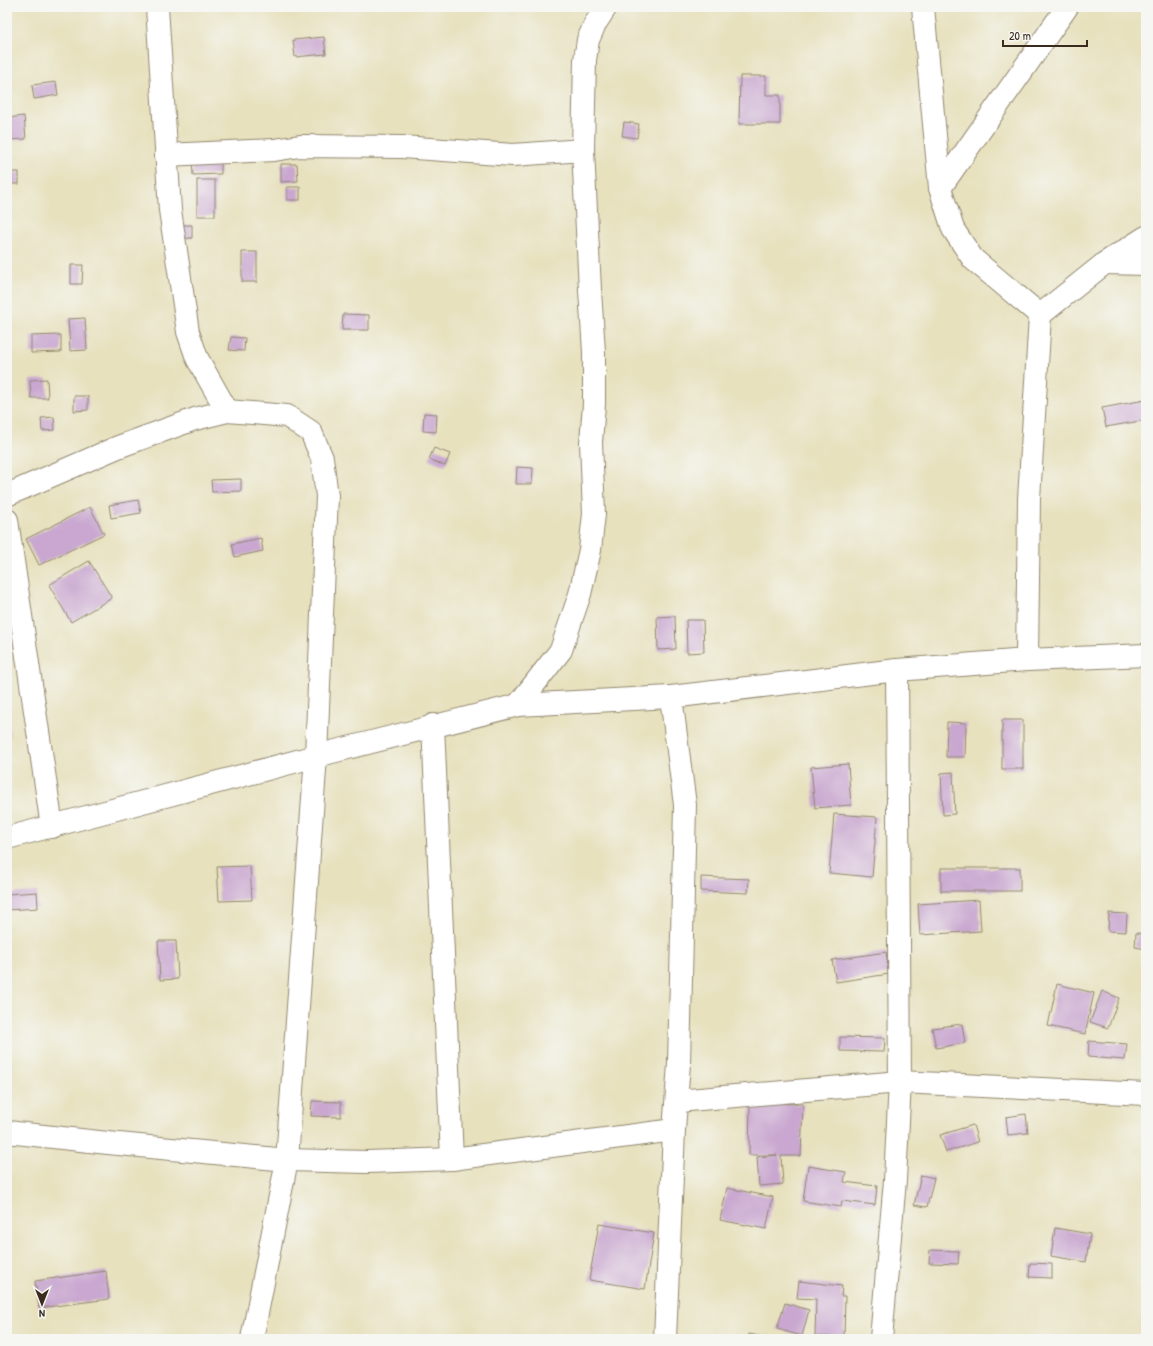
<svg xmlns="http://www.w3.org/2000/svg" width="1153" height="1346" viewBox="0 0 1153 1346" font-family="'Patrick Hand',sans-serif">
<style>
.building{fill:#c9a7d0}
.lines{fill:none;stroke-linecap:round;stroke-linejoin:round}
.minor-casing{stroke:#91866e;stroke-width:24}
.minor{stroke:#fff;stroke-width:22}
</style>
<rect width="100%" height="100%" fill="#f6f6f2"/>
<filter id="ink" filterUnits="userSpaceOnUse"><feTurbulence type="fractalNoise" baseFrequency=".025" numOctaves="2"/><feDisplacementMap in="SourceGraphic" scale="8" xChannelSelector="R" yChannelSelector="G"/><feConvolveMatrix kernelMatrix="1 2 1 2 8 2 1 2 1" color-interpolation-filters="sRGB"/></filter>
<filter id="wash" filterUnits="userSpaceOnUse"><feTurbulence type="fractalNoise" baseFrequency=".012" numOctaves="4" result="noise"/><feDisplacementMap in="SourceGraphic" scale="16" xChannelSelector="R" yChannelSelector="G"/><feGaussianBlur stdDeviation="0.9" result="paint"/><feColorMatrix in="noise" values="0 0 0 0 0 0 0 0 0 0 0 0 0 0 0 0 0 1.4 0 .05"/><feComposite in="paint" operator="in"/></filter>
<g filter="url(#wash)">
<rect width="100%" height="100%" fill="#e7e1be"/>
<g id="blocks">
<g class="building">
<path d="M324,37L326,54L295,57L293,40Z"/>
<path d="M740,76H766V95H780V124H739Z"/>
<path d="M56,82L58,95L34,99L32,85Z"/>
<path d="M7,86H9L11,102H7Z"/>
<path d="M24,116L26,139L7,140V118Z"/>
<path d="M624,122L639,124L637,138L622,136Z"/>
<path d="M192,160H221V174L193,175Z"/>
<path d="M281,164H297L298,181L281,182Z"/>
<rect x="7" y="172" width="12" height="12"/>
<rect x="197" y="180" width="18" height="36"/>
<rect x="287" y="187" width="13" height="13"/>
<path d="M174,225H192V238L174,239Z"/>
<rect x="242" y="252" width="15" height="30"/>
<path d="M71,265H83L82,284H71Z"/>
<path d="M343,314L369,315V330H342Z"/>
<path d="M85,318L87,350L70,351L68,319Z"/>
<path d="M61,335V352L31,353V336Z"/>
<path d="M231,337L245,338L244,351L229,350Z"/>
<path d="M47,379L48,398H31L30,380Z"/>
<path d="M74,396H88V410L74,411Z"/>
<path d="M1145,400L1146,420L1106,427L1102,408Z"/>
<path d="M424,413L437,414L436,432L423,431Z"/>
<path d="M54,417L55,430L42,431L41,418Z"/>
<path d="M434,448L450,454L445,466L429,459Z"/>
<path d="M517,467L533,468L532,484H516Z"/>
<path d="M241,479V491L212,492L211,480Z"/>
<path d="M138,500L141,513L111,518L109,505Z"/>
<path d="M90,507L104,534L39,565L26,539Z"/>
<path d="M261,538L263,551L235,557L232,544Z"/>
<path d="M89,561L112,598L71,622L49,585Z"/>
<path d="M675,616L676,649L658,650L657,617Z"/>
<path d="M686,620H703L704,652L687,653Z"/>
<path d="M7,719H8L10,738H7Z"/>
<rect x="1002" y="720" width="21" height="49"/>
<path d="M947,722L966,723L965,757H946Z"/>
<path d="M848,764L851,805L815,808L811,767Z"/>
<path d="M953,772L955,814L943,815L941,773Z"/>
<path d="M834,814L877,817L872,877L829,873Z"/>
<path d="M250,866L252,900L219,901L217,867Z"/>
<rect x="941" y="868" width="79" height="23"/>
<path d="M701,877L749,879L748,893L701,891Z"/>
<path d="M37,892L38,908L7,910V894Z"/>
<path d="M979,900L981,931L920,935L918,904Z"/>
<path d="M1109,913L1127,914L1126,932L1108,931Z"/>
<path d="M1136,933L1146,934V949L1135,947Z"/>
<path d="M158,941H176L178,979L160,980Z"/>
<path d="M886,952L889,974L836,982L832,960Z"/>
<path d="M1057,984L1094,993L1085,1034L1048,1026Z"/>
<path d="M1102,991L1119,998L1108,1028L1090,1022Z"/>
<path d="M962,1024L965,1043L936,1048L932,1028Z"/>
<path d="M840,1037L885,1038L884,1052L840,1051Z"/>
<path d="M1089,1041L1127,1044L1125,1060L1088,1057Z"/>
<path d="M312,1101L341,1102V1117L311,1116Z"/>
<path d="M750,1103L803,1104L801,1156H781L783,1184L759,1186L757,1157L777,1155H749Z"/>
<path d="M1026,1114L1028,1133L1008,1135L1006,1117Z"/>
<path d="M973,1125L978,1142L946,1152L940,1135Z"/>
<path d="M808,1166L846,1172L844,1182L877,1186L875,1205L842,1201L841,1207L803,1201Z"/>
<path d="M921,1175L934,1178L927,1207L914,1205Z"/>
<path d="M727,1188L773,1197L766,1229L720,1220Z"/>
<path d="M599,1224L654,1233L645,1289L589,1280Z"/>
<path d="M1055,1228L1090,1234L1086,1262L1051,1256Z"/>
<path d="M930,1250L959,1251L958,1264L929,1263Z"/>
<path d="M1030,1263L1052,1264V1278L1029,1277Z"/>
<path d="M106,1271L109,1299L39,1308L35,1281Z"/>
<path d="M799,1281L842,1286L841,1296H845L844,1338L815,1336L816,1299L797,1298Z"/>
<path d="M785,1303L809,1310L802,1336L777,1329Z"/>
<path d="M749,1334L769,1338V1339H748Z"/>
</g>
</g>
</g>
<g filter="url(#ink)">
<use href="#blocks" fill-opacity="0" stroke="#91866e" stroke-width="1"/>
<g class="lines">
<defs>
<g id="minor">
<path d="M157,7L170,210L188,332L197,358L227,411"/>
<path d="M923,7L940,188"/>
<path d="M166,155L274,150L300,146L402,147L513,155L583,150L585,60L588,40L595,24L606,7"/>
<path d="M1105,263L1146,264"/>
<path d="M1040,315L973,259L953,229L940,188L1067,7"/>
<path d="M7,495L118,447L195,419L227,411L287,416L311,432L322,458L327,496L316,756L287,1160L252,1339"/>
<path d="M7,520L52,827"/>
<path d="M1027,660L1029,499L1040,315L1105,263L1146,237"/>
<path d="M518,705L561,650L580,594L590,550L594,514L591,442L594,404V352L590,290L583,150"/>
<path d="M433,725L452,1159"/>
<path d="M7,838L316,756L518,705L671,697L897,670L1027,660L1146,655"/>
<path d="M677,1101L900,1082L1146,1094"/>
<path d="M7,1132L108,1143L287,1160L367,1162L452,1159L674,1130"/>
<path d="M665,1339L674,1130L679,1064L685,805L671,697"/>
<path d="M881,1339L895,1180L900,1082L897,670"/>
</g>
</defs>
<use href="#minor" class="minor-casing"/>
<use href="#minor" class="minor"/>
</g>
</g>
<rect width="1153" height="1346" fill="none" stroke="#f6f6f2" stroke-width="24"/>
<g transform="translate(42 1304) rotate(180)" stroke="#f6f6f2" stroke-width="3" paint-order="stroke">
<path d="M0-3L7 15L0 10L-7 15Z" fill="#3b2a1e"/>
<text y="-6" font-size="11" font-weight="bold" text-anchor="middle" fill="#3b2a1e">N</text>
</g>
<path d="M1003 40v6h84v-6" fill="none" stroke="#3b2a1e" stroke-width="2"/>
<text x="1009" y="40" font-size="12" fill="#3b2a1e" stroke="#f6f6f2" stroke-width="3" paint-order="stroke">20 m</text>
</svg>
